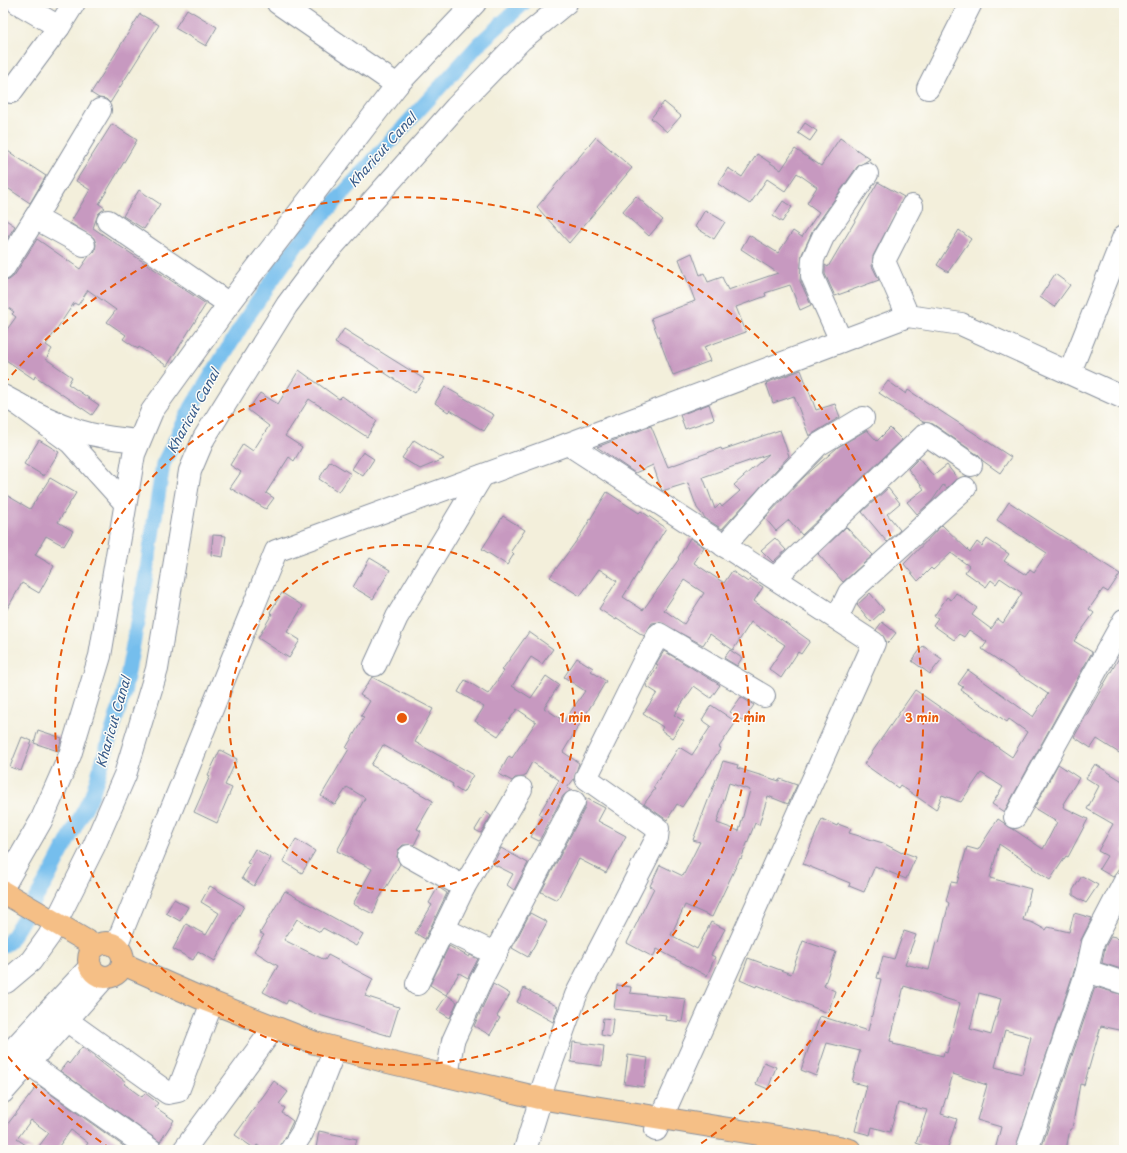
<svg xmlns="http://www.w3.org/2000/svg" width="1127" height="1153" viewBox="0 0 1127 1153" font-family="'Playpen Sans',sans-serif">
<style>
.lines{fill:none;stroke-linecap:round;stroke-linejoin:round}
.canal{stroke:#75beed;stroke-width:15}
.building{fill:#c799c0;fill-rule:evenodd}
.minor-casing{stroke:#878f9c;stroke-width:24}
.major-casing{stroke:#878f9c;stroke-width:24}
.minor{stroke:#fff;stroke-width:22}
.major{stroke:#f5bf86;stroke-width:22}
.ring{fill:none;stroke:#e8590c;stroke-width:2;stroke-dasharray:7 5}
.labels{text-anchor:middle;stroke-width:3;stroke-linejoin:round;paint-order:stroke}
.water-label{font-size:13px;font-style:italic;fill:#365a89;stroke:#fdfcf7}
.centre{fill:#e8590c;stroke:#fdfcf7;stroke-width:2}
.ring-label{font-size:12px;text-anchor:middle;font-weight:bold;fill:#e8590c;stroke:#fdfcf7;stroke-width:3;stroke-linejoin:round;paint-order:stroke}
</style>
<rect width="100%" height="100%" fill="#fdfcf7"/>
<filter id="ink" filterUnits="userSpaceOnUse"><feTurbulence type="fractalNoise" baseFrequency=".025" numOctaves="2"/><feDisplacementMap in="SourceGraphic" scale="8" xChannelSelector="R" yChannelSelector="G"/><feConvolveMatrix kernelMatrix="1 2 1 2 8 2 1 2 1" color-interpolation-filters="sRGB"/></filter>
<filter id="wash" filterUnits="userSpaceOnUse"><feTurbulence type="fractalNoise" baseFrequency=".012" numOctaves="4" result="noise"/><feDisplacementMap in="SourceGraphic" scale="16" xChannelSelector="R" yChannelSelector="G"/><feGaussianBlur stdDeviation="0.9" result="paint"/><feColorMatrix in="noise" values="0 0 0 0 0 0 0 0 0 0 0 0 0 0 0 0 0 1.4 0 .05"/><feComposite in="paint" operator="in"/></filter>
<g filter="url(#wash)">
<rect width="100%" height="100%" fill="#f3efdb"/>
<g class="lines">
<path class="canal" d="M3,946L9,942L47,880L92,795L124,693L146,575L163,464L191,408L249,314L298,243L480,43L524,3"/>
</g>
<g id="blocks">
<g class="building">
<path d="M187,9L217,27L206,46L175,28Z"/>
<path d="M140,14L159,25L110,103L106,99L99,98L91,93Z"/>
<path d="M664,102L681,116L667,132L651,118Z"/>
<path d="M805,123L817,131L810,141L798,133Z"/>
<path d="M112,124L137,140L99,204L105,208L98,214L93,228L206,304L167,366L139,347L138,349L123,339L126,335L107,322L116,310L88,290L78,305L74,303L46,345L52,349L46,359L72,377L68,384L99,405L92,415L35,376L34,379L3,358V335L16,317L12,314L14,312L3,304V281L9,280L14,276L37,239L80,269L89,256L95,251L96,244L94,238L70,223L90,190L76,181Z"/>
<path d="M596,137L632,168L569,243L537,207Z"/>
<path d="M840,138L870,159L857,167L813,230L802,254L800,281L811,305L800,310L790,285L765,293L766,296L736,307L746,332L704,347L710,361L673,375L651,318L695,301L679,259L692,253L700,275L704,273L708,282L722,277L728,290L778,273L741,249L749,235L778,253L793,231L802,237L819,212L807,203L817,187L797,173L785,191L767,179L750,204L718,184L728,168L742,177L757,154L781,170L795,149L821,166Z"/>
<path d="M3,148L46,176L30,203L3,185Z"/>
<path d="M878,182L904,197L873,256L872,266L879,280L835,296L825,274V265L828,267Z"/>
<path d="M139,190L160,204L144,229L123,216Z"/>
<path d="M636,196L663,220L649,236L622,212Z"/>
<path d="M783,201L792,207L782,222L773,216Z"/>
<path d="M705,210L725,222L714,239L695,227Z"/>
<path d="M3,218L15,226L3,245Z"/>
<path d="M959,230L971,239L948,272L937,265Z"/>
<path d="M1055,274L1070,285L1054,307L1040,297Z"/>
<path d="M344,329L424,379L415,393L364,359L335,343Z"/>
<path d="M299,370L339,399L342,396L377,421L367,437L309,399L285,436L302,447L294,461L289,457L266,493L274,498L266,509L230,488L241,472L230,465L243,444L253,451L269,426L248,410L260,393L278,404Z"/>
<path d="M801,370L816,410L835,404L840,417L809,436L794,396L773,403L766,383Z"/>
<path d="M888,381L906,394L908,390L1011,457L1000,473L983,461L978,455L933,424L923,422L879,393Z"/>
<path d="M445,387L494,415L484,431L450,410L448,412L435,403Z"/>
<path d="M709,404L714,419L685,429L680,415Z"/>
<path d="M651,426L668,467L721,448L722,450L780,430L789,456L722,529L706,519L697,508L688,483L662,491L653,465L635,473L597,447ZM769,454L734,485L740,491L722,507L720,504L715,509L703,477Z"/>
<path d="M890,428L902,440L802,535L789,520L776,531L765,518L805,476L838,447L867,430L877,441Z"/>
<path d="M39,440L59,452L44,476L24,464Z"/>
<path d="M414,440L444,459L420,469L402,458Z"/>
<path d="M363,452L374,459L363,476L352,469Z"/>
<path d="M919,458L933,476L947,465L957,478L947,488L943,485L932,501L917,514L907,502L924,489L908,469Z"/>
<path d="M330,461L351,474L339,492L319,479Z"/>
<path d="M50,478L76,493L58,522L73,531L64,546L46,536L35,555L54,566L39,593L22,583L3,616V493L30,509Z"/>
<path d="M888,488L900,503L887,514L900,530L887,542L862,512Z"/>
<path d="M607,492L639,513L641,511L666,528L623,597L643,610L679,559L678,558L690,538L704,547L694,563L724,583L732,571L748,582L750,579L763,587L754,601L810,641L801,654L798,652L781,678L769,669L785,645L751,622L733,650L710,634L703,645L659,622L652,623L644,636L617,618L616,620L599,609L617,581L599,569L580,596L550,577L580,536ZM684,580L704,593L684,624L664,610Z"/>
<path d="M1009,502L1120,574L1108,592L1103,589L1089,609L1094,613L1074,641L1092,652L1004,812L992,804L1003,787L981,773L961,802L942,795L936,810L900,785L898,788L864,764L915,690L1012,757L1027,732L1009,719L1007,722L975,700L961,690L963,687L958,684L968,670L1033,717L1048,694L982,649L987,642L969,630L964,637L959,634L954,640L933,625L938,618L934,616L947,597L951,600L956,593L977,608L972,615L991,629L998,619L1003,623L1022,593L1000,578L996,584L991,580L986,587L965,572L969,566L951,553L933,570L931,568L918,581L904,564L942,525L970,552L977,542L982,546L987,539L1009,554L1004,561L1026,575L1030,569L1034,572L1047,553L997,520Z"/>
<path d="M503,516L525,530L511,551L514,554L507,565L482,549Z"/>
<path d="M846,527L873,555L843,582L818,554Z"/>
<path d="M213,535L226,536L223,557L211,555Z"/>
<path d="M775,538L786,550L773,562L761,550Z"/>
<path d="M370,558L390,570L373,599L353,587Z"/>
<path d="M282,593L303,606L287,632L300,640L289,658L258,638L272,614L270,612Z"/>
<path d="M870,593L884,610L871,622L857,605Z"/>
<path d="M882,622L896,633L888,643L876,630Z"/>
<path d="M529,632L553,649L542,664L531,657L512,686L531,698L546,676L559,685L544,708L564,721L585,691L564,677L577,658L593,668L591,671L606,681L563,752L579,763L574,779L567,788L571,790L563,796L539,841L531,837L542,816L539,814L559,780L532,762L524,777L515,778L512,781L499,774L509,756L512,758L536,722L517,709L498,736L475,721L484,707L458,692L465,680L488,694L504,671L502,670Z"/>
<path d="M923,646L942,659L930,674L912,661Z"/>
<path d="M1124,649V756L1097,739L1091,748L1074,737Z"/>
<path d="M730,650L742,658L737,666L724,658Z"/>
<path d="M664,651L720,685L711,698L694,686L674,715L684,721L672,738L661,730L663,727L643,714L657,693L646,686L658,665L656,664Z"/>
<path d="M372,677L433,709L415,742L473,775L463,793L452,786L453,784L383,745L371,765L433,801L417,829L421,831L414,845H403L398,850L397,857L400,864L379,899L373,914L353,904L372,869L337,851L365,798L347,787L335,805L321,796L349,749L346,748L364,717L361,716L370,701L360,695Z"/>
<path d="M741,697L754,705L743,721L730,712Z"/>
<path d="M711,705L736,722L719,747L721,748L682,807L677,804L667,820L644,804L655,789L653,788L679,747L692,755L711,726L702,720Z"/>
<path d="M38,730L62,738L58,751L34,743Z"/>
<path d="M22,737L32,741L21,771L10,767Z"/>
<path d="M220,750L237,759L225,785L232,788L217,823L194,812L210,776L208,775Z"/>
<path d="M723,761L738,765L737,768L779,781L780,779L797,785L788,804L768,796L759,825L755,823L741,859L740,858L712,917L685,905L671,935L697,949L711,922L725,929L711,955L715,957L707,976L657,949L653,957L627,943L654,888L650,886L660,865L683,876L700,842L693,840ZM729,783L750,790L739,831L717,823Z"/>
<path d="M1058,764L1079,778L1063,804L1064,805L1063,807L1088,819L1068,857L1066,856L1050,880L1032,868L1033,867L999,844L990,878L1031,889L1023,920L1033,923L1046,930L1048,927L1069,932L1074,913L1092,918L1081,940L1075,968L1015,1150H995L1001,1127L977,1120L987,1085L953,1074L941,1114L957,1119L947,1150H936L916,1143L927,1110L898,1103L890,1132L872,1127L870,1135L855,1131L867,1086L852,1082L860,1051L827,1043L816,1076L801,1070L820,1016L868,1031L881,979L877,978L883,956L894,959L904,931L916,935L905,964L929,970L936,942L939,943L949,903L946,901L951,882L957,883L967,847L978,850L998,819L1043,849L1057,822L1034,808ZM904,986L960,1003L947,1053L944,1052L943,1056L893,1044L894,1042L890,1041ZM979,993L1001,999L991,1035L970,1029ZM1005,1030L1031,1037L1022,1074L995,1067Z"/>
<path d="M1095,764L1124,782V858L1119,866L1121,867L1113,877L1099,869L1107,856L1098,851L1113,824L1087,809L1099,786L1086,778Z"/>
<path d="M586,798L605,808L598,821L626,836L606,873L579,859L557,900L541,892L585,808Z"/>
<path d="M486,812L491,816L481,833L475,830Z"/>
<path d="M822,819L837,826L838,824L851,829L849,833L883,843L902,853L903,852L916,857L906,879L875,866L864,892L849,886L850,883L803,864Z"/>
<path d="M296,839L315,851L302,873L283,861Z"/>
<path d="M501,848L528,863L514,890L507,885L513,874L493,864Z"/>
<path d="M255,849L271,858L254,886L242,878L250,864L247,863Z"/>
<path d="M1082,876L1098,885L1086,903L1073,895V890Z"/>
<path d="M210,886L244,906L215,961L198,951L193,960L173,949L186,924L206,935L219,913L201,902Z"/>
<path d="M438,887L447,893L425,939L415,933L432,905L429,903Z"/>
<path d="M285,891L363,934L356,946L323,928L320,932L297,919L284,940L325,960L328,955L373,979L365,996L399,1007L390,1036L309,1012L288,1000L286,1004L263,992L278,966L254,951L264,935L260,933Z"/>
<path d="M174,899L188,907L180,921L166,913Z"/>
<path d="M530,913L547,922L528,957L512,948Z"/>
<path d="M1111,936L1124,939V970L1102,963L1105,947Z"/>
<path d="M803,941L836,952L824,986L835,991L828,1013L757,985L756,987L740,980L748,958L791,974Z"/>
<path d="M449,946L469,957L470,955L478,959L468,978L459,973L446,995L430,985Z"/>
<path d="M493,984L510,994L497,1016L500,1018L490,1035L474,1026Z"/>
<path d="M617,985L631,987L630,993L686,999L682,1022L665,1020L666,1015L614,1009Z"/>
<path d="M1095,987L1124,995V1031L1101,1026L1084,1085L1080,1084L1072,1129H1070L1066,1150L1041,1149Z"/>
<path d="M524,988L558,1007L553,1022L517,1002Z"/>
<path d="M447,995L457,1002L450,1018L437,1010Z"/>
<path d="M603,1018L613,1019L611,1037L601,1035Z"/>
<path d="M573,1042L604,1046L602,1066L571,1062Z"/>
<path d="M82,1047L126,1082L124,1084L142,1097L145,1093L158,1103L155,1107L174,1120L160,1142L60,1071L67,1062L69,1064Z"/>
<path d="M628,1055L648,1058L644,1087L624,1084Z"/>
<path d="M764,1062L776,1067L768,1089L756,1084Z"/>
<path d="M274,1081L288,1092L279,1104L285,1108L282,1113L293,1121L279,1150H264L257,1145L255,1149L235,1135Z"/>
<path d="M38,1085L129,1150H83L88,1143L71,1130L56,1150H36L49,1133L31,1120L17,1139L33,1150H3V1130Z"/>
<path d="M319,1131L357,1139L354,1150H326L316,1148Z"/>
</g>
</g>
</g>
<g filter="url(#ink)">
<use href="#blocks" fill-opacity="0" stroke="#878f9c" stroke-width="1"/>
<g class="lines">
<defs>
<g id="minor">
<path d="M18,3L59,27"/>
<path d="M278,3L397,85"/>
<path d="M3,87L11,92L59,27L74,3"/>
<path d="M928,88L971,3"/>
<path d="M35,218L84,245"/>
<path d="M108,221L229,304"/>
<path d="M3,269L35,218L100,110"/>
<path d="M908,316L884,261L912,206"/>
<path d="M841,341L812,276L813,259L823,237L867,174"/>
<path d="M1070,372L1124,236"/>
<path d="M3,396C26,409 53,422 79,431C98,437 119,439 139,441"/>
<path d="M18,404L70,442L125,503"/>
<path d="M568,444L874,643L656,1130"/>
<path d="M724,546L770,494L818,445L863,418"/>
<path d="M775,578L926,434L971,465"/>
<path d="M837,618L849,593L965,488"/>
<path d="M375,665L397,617L482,476"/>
<path d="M1015,817L1124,620"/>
<path d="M409,856L464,887"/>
<path d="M3,887L41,821L70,755L100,656L134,454L152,411L229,304L397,85L475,3"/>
<path d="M444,929L496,954"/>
<path d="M116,946L276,551L568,444L908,316L961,324L1124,398"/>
<path d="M1087,971L1124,983"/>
<path d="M3,981L6,982L31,961L49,936L94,846L125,775L157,669L190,471L204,438L287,305L323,257L456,107L521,40L566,3"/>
<path d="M417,984L464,887L521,789"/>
<path d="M66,1020L168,1093L178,1091L208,1013"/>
<path d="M3,1060L90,967"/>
<path d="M28,1063L151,1150"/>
<path d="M447,1076L453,1041L479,984L574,802"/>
<path d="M3,1092L104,978"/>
<path d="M184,1150L267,1037"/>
<path d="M291,1150L302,1133L331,1059"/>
<path d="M525,1150L537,1111L539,1098L576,995L657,838L658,829L586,778L645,659L659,634L764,696"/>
<path d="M1027,1150L1087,971L1093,943L1124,883"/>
</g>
<g id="major">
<path d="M3,892L95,946"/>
<circle cx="106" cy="960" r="17"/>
<path d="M123,964L198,997L315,1043L388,1062L539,1098L839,1147L850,1150"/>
</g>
</defs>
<use href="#minor" class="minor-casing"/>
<use href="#major" class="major-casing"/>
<use href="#minor" class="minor"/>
<use href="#major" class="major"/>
</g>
</g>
<g class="ring">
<circle cx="402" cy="718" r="173"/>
<circle cx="402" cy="718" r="347"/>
<path d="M111 1149A520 520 0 0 1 4 1052M4 384A520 520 0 1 1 693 1149"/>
</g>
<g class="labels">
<g class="water-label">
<text transform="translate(382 150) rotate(-48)" y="5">Kharicut Canal</text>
<text transform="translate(193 411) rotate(-61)" y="5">Kharicut Canal</text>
<text transform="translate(113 722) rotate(-74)" y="5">Kharicut Canal</text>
</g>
</g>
<circle cx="402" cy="718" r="6" class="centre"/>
<g class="ring-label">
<text x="575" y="722">1 min</text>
<text x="749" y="722">2 min</text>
<text x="922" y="722">3 min</text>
</g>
<rect width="1127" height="1153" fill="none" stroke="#fdfcf7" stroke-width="16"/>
</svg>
